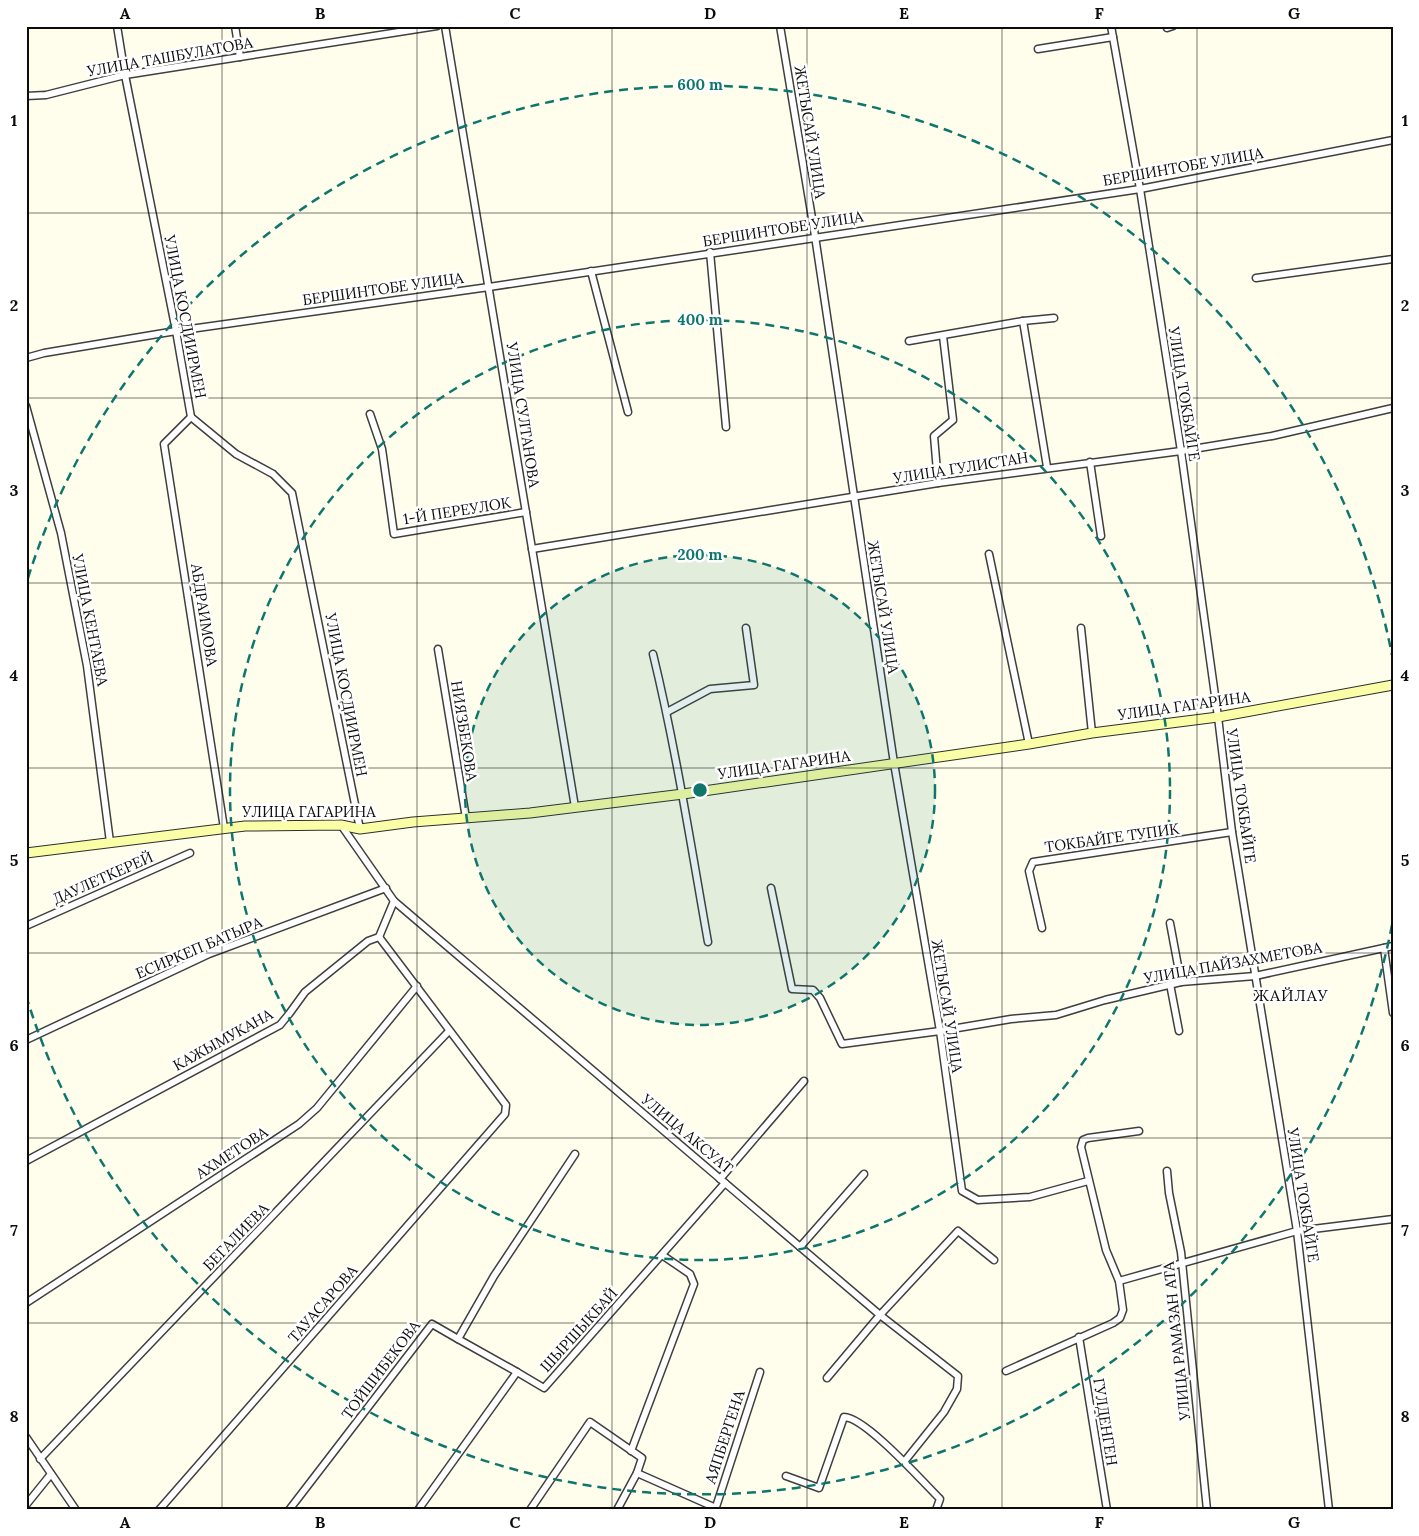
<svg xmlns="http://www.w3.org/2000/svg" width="1419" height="1536" viewBox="0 0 1419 1536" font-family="Lora,serif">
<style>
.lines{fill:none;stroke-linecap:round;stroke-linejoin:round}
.street-casing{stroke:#3f3f3f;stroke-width:9}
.secondary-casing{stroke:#2e2e2e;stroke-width:11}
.street{stroke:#fff;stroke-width:6}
.secondary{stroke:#faffa7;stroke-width:9}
.grid{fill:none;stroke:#0c0c0c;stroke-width:1;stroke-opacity:0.55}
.ring{fill:none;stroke:#0f766e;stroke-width:2.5;stroke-dasharray:9 6}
.labels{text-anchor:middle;stroke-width:5;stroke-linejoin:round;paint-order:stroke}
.street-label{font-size:15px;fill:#0c0c0c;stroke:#fff}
.neighbourhood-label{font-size:16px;letter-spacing:1px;fill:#0c0c0c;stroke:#fff}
.centre{fill:#0f766e;stroke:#fff;stroke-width:2.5}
.ring-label{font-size:15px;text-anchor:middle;font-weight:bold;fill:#0f766e;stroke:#fff;stroke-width:5;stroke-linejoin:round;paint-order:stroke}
.neatline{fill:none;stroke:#0c0c0c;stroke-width:2}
.grid-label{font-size:16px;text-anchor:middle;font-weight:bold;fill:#0c0c0c}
</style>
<rect width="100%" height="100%" fill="#fffeec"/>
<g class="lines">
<defs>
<g id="street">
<path d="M117,26L125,75L176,331L191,417L236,454L273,474L292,493L360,829"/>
<path d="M235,26L240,57"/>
<path d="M445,26L575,807"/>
<path d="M780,26L815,236L894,763L940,1031L962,1191L978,1200L1030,1197L1088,1181"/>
<path d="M1111,26L1140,189L1181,451L1218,717L1232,832L1297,1231L1329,1510"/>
<path d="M1167,28L1173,26"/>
<path d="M1038,49L1113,37"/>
<path d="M26,96L46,95L125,75L437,26"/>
<path d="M710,252L726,427"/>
<path d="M591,271L628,412"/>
<path d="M1256,278L1393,259"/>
<path d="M1023,321L1047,467"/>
<path d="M909,341L1023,321L1054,318"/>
<path d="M26,358L44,353L176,331L489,287L1140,189L1393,140"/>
<path d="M26,406L61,533L87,666L110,842"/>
<path d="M370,414L382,449L394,534L526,512"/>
<path d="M191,417L164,444L224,828"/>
<path d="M1090,462L1101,536"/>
<path d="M938,483L934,436L953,420L943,336"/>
<path d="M532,549L938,483L1181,451L1272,436L1393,408"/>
<path d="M989,554L1029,744"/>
<path d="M1081,628L1092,733"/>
<path d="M438,649L466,818"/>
<path d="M653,654C676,749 691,846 708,942"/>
<path d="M667,712L710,689L754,685L746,628"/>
<path d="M341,825L394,901L880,1315L958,1376L957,1389L944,1412L904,1462"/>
<path d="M771,888L792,989L813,990L820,998L842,1044L940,1031L1011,1019L1056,1015L1105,1000L1181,982L1255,976L1393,946"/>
<path d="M1170,923L1181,982"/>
<path d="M26,926L190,853"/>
<path d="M1042,928L1029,871L1033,862L1232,832"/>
<path d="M1384,948L1393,1013"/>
<path d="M1170,984L1179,1031"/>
<path d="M26,1040L209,954L386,888"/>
<path d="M26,1161L280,1025L289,1014L305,992L368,941L379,937L394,901"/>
<path d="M1167,1171L1169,1193L1181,1252L1207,1510"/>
<path d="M720,1179L804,1081"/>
<path d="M800,1247L864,1174"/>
<path d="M1119,1281L1297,1231L1393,1219"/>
<path d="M26,1303L299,1124L317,1108L417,986"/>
<path d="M1079,1337L1107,1510"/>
<path d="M458,1339L517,1372"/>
<path d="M1006,1371L1113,1323L1120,1318L1123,1310L1119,1281L1106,1250L1081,1147L1083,1140L1088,1138L1139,1131"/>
<path d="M827,1378L880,1315L958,1231L994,1260"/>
<path d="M26,1437L76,1510"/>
<path d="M631,1451L694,1284L690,1274L662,1255"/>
<path d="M40,1459L449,1031"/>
<path d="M786,1476L819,1488L844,1417C865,1417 923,1482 940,1499L936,1510"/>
<path d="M26,1505L51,1474"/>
<path d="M159,1510L505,1114L506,1105L379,937"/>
<path d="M289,1510L432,1324L458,1339L494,1276L575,1154"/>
<path d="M418,1510L517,1372L544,1388L725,1183"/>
<path d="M530,1510L590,1422L642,1458L637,1473"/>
<path d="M617,1510L637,1473L716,1508"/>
<path d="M715,1510L760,1372"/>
</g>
<path id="secondary" d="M26,853L245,826L341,825L360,829L413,822L530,813L683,794L1029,744L1092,733L1218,717L1393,685"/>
</defs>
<use href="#street" class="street-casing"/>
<use href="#secondary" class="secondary-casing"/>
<use href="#street" class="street"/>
<use href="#secondary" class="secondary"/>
</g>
<path class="grid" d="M222,26V1510M417,26V1510M612,26V1510M807,26V1510M1002,26V1510M1197,26V1510M26,213H1393M26,398H1393M26,583H1393M26,768H1393M26,953H1393M26,1138H1393M26,1323H1393"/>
<circle cx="700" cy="790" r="235" fill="#0f766e" fill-opacity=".12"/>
<g class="ring">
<circle cx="700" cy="790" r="235"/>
<circle cx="700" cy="790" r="470"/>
<path d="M1392 925A705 705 0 0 1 28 1002M28 578A705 705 0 0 1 1392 655"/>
</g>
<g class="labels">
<g class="street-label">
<text transform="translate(170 57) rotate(-10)" y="5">УЛИЦА ТАШБУЛАТОВА</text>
<text transform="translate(810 132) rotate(81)" y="5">ЖЕТЫСАЙ УЛИЦА</text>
<text transform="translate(1183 167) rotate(-10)" y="5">БЕРШИНТОБЕ УЛИЦА</text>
<text transform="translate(783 229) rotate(-9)" y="5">БЕРШИНТОБЕ УЛИЦА</text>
<text transform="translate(383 289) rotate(-8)" y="5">БЕРШИНТОБЕ УЛИЦА</text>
<text transform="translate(185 317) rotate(79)" y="5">УЛИЦА КОСДИИРМЕН</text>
<text transform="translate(1184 394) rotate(81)" y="5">УЛИЦА ТОКБАЙГЕ</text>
<text transform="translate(523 415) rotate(81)" y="5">УЛИЦА СУЛТАНОВА</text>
<text transform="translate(961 468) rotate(-9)" y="5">УЛИЦА ГУЛИСТАН</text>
<text transform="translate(457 511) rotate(-9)" y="5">1-Й ПЕРЕУЛОК</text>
<text transform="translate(883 607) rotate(81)" y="5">ЖЕТЫСАЙ УЛИЦА</text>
<text transform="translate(204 615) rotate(81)" y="5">АБДРАИМОВА</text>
<text transform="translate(90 620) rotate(79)" y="5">УЛИЦА КЕНТАЕВА</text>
<text transform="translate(346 695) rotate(79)" y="5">УЛИЦА КОСДИИРМЕН</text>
<text transform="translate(1184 706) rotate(-8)" y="5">УЛИЦА ГАГАРИНА</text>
<text transform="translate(464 731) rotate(81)" y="5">НИЯЗБЕКОВА</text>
<text transform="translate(784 765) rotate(-8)" y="5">УЛИЦА ГАГАРИНА</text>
<text transform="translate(1241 796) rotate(82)" y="5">УЛИЦА ТОКБАЙГЕ</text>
<text x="309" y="817">УЛИЦА ГАГАРИНА</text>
<text transform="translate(1112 838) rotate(-8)" y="5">ТОКБАЙГЕ ТУПИК</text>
<text transform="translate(103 878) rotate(-24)" y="5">ДАУЛЕТКЕРЕЙ</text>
<text transform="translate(199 948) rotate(-23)" y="5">ЕСИРКЕП БАТЫРА</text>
<text transform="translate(1233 963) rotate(-10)" y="5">УЛИЦА ПАЙЗАХМЕТОВА</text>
<text transform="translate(947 1006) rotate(81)" y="5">ЖЕТЫСАЙ УЛИЦА</text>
<text transform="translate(223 1040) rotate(-29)" y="5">КАЖЫМУКАНА</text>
<text transform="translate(687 1134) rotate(40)" y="5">УЛИЦА АКСУАТ</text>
<text transform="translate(232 1153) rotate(-33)" y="5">АХМЕТОВА</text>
<text transform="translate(1303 1195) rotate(81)" y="5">УЛИЦА ТОКБАЙГЕ</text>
<text transform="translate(236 1237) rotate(-46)" y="5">БЕГАЛИЕВА</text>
<text transform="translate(323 1304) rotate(-49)" y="5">ТАУАСАРОВА</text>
<text transform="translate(579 1330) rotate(-48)" y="5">ШЫРШЫКБАЙ</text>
<text transform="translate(1177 1341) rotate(-96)" y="5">УЛИЦА РАМАЗАН АТА</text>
<text transform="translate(381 1370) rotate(-53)" y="5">ТОЙШИБЕКОВА</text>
<text transform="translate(1105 1422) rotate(81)" y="5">ГУЛДЕНГЕН</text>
<text transform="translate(725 1437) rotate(-72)" y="5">АЯПБЕРГЕНА</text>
</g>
<g class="neighbourhood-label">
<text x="1291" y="1001">ЖАЙЛАУ</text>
</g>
</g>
<circle cx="700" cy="790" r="8" class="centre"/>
<g class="ring-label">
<text x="700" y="90">600 m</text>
<text x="700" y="325">400 m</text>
<text x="700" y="560">200 m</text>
</g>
<rect width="1419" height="1536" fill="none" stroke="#ffffff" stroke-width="55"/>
<rect x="28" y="28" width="1364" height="1480" class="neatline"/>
<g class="grid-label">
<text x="125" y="19">A</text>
<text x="320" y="19">B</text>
<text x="515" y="19">C</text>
<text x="710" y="19">D</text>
<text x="904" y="19">E</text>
<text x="1099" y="19">F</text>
<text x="1294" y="19">G</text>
<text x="14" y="126">1</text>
<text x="1405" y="126">1</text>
<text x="14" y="311">2</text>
<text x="1405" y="311">2</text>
<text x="14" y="496">3</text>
<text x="1405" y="496">3</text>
<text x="14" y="681">4</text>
<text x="1405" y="681">4</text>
<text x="14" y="866">5</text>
<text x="1405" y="866">5</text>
<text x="14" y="1051">6</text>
<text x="1405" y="1051">6</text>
<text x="14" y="1236">7</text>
<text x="1405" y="1236">7</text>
<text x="14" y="1422">8</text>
<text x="1405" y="1422">8</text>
<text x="125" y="1528">A</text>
<text x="320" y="1528">B</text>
<text x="515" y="1528">C</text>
<text x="710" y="1528">D</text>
<text x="904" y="1528">E</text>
<text x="1099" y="1528">F</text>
<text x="1294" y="1528">G</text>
</g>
</svg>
